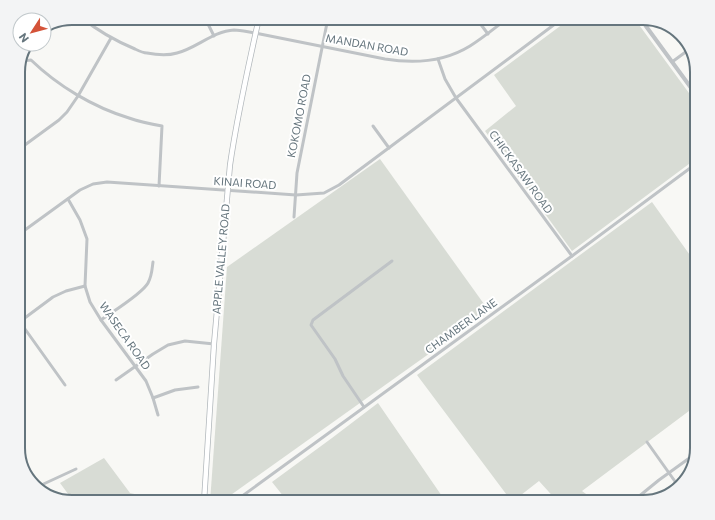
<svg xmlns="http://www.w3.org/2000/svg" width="715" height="520" viewBox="0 0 715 520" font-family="Commissioner,sans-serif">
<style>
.green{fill:#d8dcd5}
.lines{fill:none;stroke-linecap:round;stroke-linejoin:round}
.secondary-casing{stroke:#b1b7bb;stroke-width:6}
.minor{stroke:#bfc3c6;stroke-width:3}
.tertiary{stroke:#bfc3c6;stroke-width:4}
.secondary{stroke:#fff;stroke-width:4.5}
.labels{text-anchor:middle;stroke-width:4;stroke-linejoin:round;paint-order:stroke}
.street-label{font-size:11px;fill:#65757d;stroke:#fff}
.rim{fill:none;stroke:#65757d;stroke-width:2}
</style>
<rect width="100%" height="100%" fill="#f8f8f5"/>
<g class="green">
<path d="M571,18H634L697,104V158L572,251L485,131L516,106L494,75Z"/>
<path d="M380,159L489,311L221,502H210L227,267Z"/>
<path d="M652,202L697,265V405L582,491L597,502H558L539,481L512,502L417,375Z"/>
<path d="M378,403L446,502H288L272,482L332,438Z"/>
<path d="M104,458L130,493L170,502H74L60,483Z"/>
</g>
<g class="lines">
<defs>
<path id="secondary" d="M204,502L214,344L230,165C237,116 248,67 259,18"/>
</defs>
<use href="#secondary" class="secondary-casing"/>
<g class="minor">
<path d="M82,18C98,31 116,41 135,49C139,51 143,53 147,53C157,55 167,56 177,53C197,48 213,31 234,30C241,30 248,32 255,33L385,59C415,64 444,62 470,46C483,38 496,27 508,18"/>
<path d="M203,18L207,22L214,36"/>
<path d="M476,18L488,34"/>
<path d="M438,59L445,79L456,98L572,256"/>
<path d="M22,61L31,60C58,86 93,107 129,118C140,122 151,124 162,126L159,186"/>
<path d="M672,62L691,48"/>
<path d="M373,126L389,148"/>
<path d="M18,150L59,120L67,112L78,96L111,38"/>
<path d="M68,199L80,220L87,239L85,286L90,302L101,320L146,381L153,398L158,415"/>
<path d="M294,217L297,173L328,18"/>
<path d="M18,235L80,190L93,184L107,182L296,195L324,193L339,185L563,18"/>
<path d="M101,320C112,312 142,294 148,283C152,276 152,269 153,262"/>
<path d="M20,322L65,385"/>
<path d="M18,323L53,297L66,291L85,286"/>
<path d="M116,380L153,354L168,345L185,341L214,344"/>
<path d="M153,398L175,390L198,387"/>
<path d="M364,407L343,376L335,359L311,325L313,320L392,261"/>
<path d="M18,434L21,438"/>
<path d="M647,442L679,487"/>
<path d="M37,487L76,469"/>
<path d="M234,502L572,256L697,163"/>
<path d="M632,502L659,480L695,454"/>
</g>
<path class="tertiary" d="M640,18L697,96"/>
<use href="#secondary" class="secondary"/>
</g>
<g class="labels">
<g class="street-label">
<text transform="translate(367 45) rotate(10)" y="4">MANDAN ROAD</text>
<text transform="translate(299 116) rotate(-79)" y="4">KOKOMO ROAD</text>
<text transform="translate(521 172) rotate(54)" y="4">CHICKASAW ROAD</text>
<text transform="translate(245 183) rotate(4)" y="4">KINAI ROAD</text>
<text transform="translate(221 259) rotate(-85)" y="4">APPLE VALLEY ROAD</text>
<text transform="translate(461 326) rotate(-36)" y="4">CHAMBER LANE</text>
<text transform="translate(125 336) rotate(55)" y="4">WASECA ROAD</text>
</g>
</g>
<path d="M0 0H715V520H0ZM72 25H643A47 47 0 0 1 690 72V448A47 47 0 0 1 643 495H72A47 47 0 0 1 25 448V72A47 47 0 0 1 72 25Z" fill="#f3f4f5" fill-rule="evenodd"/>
<path class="rim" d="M72 25H643A47 47 0 0 1 690 72V448A47 47 0 0 1 643 495H72A47 47 0 0 1 25 448V72A47 47 0 0 1 72 25Z"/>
<g transform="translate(32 32) rotate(234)"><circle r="19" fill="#ffffff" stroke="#c1c8cb"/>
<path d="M0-3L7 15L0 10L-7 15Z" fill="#d45339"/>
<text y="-6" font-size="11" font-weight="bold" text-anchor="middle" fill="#65757d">N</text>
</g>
</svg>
